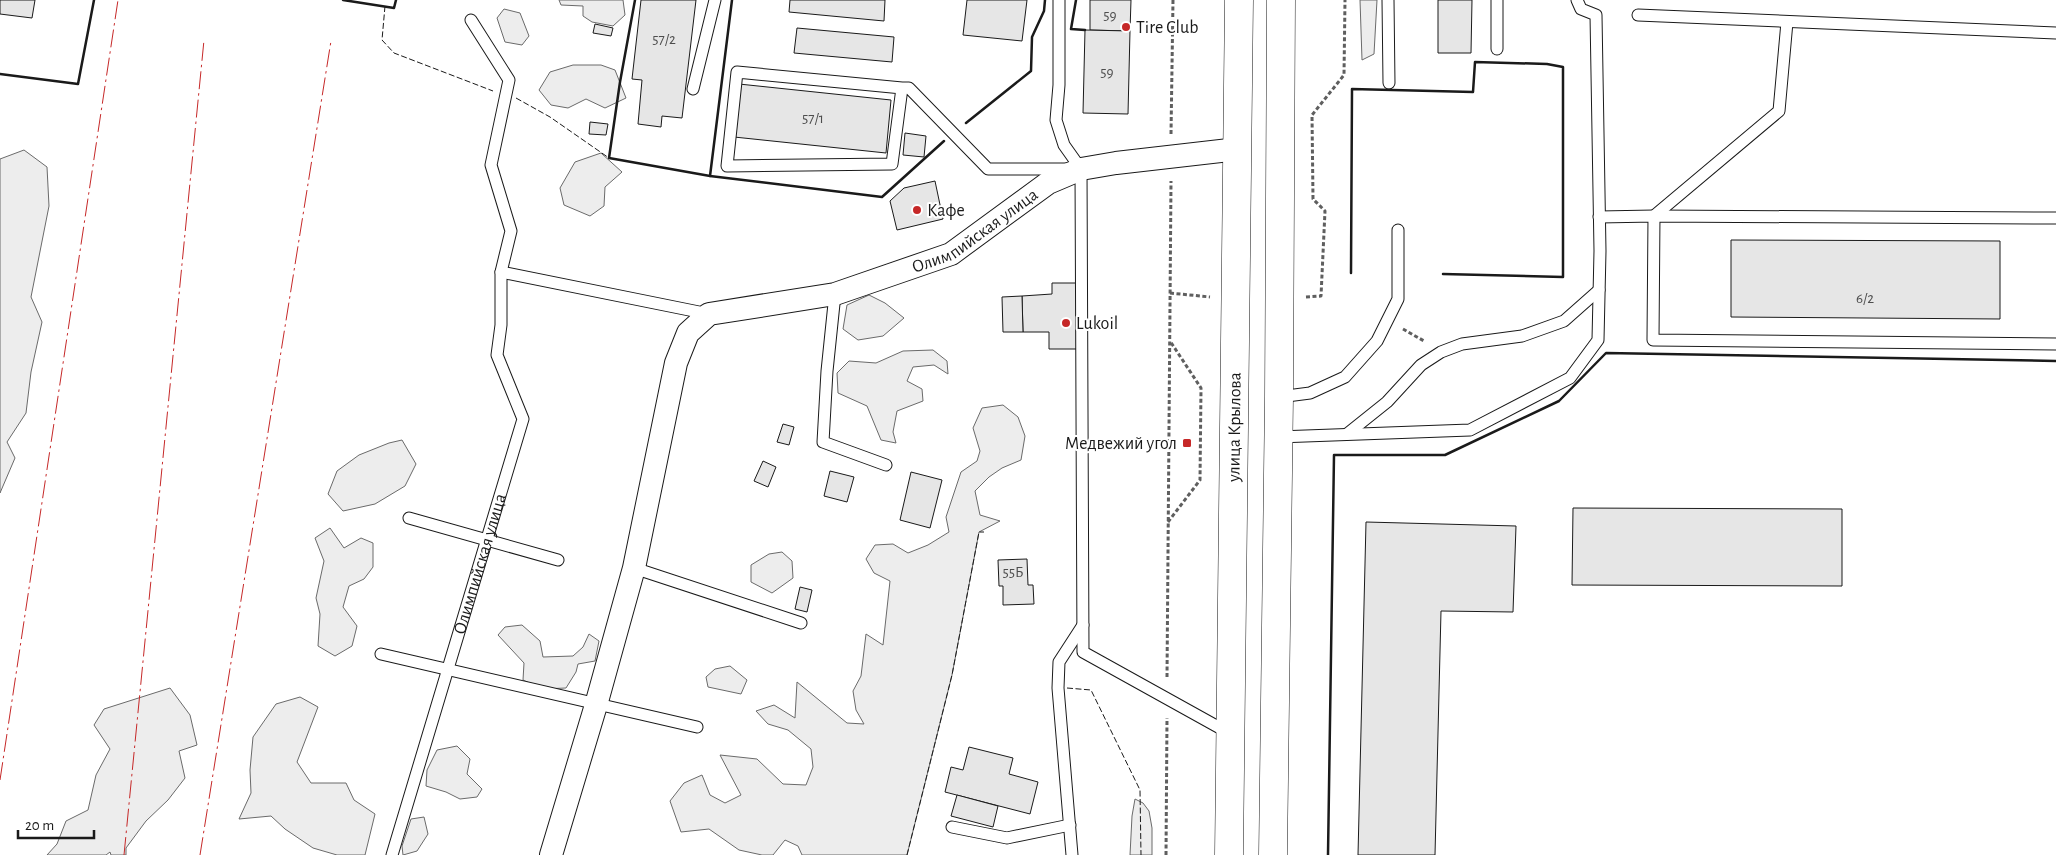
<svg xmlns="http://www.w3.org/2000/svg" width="2056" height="855" viewBox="0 0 2056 855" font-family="'Alegreya Sans',sans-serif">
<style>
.built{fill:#ededed;stroke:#6a6a6a}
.building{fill:#e6e6e6;stroke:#1a1a1a}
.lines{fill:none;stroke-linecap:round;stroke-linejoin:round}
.lane-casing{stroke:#1a1a1a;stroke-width:13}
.street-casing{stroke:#1a1a1a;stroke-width:24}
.primary-casing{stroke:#1a1a1a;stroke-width:29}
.path{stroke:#5f5f5f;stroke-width:3;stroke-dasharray:4 2.5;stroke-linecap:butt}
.lane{stroke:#fff;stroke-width:11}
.street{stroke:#fff;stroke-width:22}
.primary{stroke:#fff;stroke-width:28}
.fence{stroke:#1a1a1a;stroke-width:1;stroke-dasharray:6 2.5;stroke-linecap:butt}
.wall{stroke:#1a1a1a;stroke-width:2.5}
.power{stroke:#c62828;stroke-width:1;stroke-dasharray:18 4 2.5 4;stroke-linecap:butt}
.poi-dot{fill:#c62828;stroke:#fff;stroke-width:2}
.labels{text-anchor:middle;stroke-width:4;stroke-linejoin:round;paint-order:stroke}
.number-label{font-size:15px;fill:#4d4d4d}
.poi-label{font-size:18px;fill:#1a1a1a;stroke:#fff;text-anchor:start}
.street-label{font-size:18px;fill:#1a1a1a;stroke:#fff}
</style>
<rect width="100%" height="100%" fill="#fff"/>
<g class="built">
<path d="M559,0H623L625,15L613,26L592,22L583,16V6L561,5Z"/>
<path d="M1360,0H1377L1374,54L1362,60Z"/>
<path d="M504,9L520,13L529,36L522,45L505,42L497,18Z"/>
<path d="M573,65H601L615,70L626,98L605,108L586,99L568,108L551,105L539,90L550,72Z"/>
<path d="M24,150L47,167L49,206L31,297L42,322L31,372L26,413L7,442L15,458L0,493V159Z"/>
<path d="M601,153L622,172L605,187L604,206L590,216L564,205L560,188L575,162Z"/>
<path d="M869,295L885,303L904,318L883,336L858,340L843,329L847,305Z"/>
<path d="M933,350L947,361L948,374L934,365L913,367L907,381L922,389L923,401L897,411L893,432L896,443L881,440L867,406L838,393L837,373L849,361L876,363L903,351Z"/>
<path d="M1003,405L1018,417L1025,436L1021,460L1002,468L989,477L975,491L980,515L1000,521L979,532L952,675L907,855H802L798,846L785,840L773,855H762L739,850L709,829L681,832L670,801L684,783L702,775L710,795L725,803L741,795L720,755L757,759L783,784L806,785L813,767L811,749L788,730L768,724L756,711L774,705L795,718L797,682L847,723L864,724L856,710L853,691L861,676L866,634L883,645L890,581L874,573L866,559L875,545L893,544L908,553L928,545L949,532L946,517L961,472L977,461L980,451L973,428L982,408Z"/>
<path d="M402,440L416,464L405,486L375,504L343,511L328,494L337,471L359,455L389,443Z"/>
<path d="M330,528L344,548L361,538L373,543V567L364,579L349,586L343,607L357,626L352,646L335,656L318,646L320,614L316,598L324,561L315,538Z"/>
<path d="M782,552L792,561L793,578L772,593L751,582V565L769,554Z"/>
<path d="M522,625L540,641L543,657L573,656L583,647L589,634L599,641L595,661L578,664L576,672L566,688L542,689L523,680L524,663L498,635L505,627Z"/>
<path d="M730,666L747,680L741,694L708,687L706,677L715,669Z"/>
<path d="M170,688L190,715L197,745L179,751L185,778L168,800L146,821L126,848V855H111L110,852L106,855H47L57,844L66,821L88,810L96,775L110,749L94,725L104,709Z"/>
<path d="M300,697L318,707L297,762L311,783H346L354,800L375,814L365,855H337L313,848L285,829L271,816L239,819L251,793L250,770L253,737L276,704Z"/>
<path d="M457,746L470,759L467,774L482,789L477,797L460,799L446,792L426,786L427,770L437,750Z"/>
<path d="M1135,799L1143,803L1149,811L1152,828V855H1130L1132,816Z"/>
<path d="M424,817L428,834L417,851L403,855L402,846L411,819Z"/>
</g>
<g class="building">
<path d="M0,0H35L32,18L0,14Z"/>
<path d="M641,0H696L682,118L662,116L661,127L638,124L642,80L632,79Z"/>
<path d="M790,0H885L884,21L789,12Z"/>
<path d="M967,0H1027L1022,41L963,35Z"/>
<path d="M1090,0H1131L1130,31L1090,30Z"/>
<path d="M1438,0H1472L1471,53H1438Z"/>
<path d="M595,24L613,28L611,36L593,33Z"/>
<path d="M797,28L894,37L892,62L794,53Z"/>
<path d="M1085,30L1130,31L1128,114L1083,113Z"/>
<path d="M739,84L891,100L886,153L734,137Z"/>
<path d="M590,122L608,124L606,135L589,134Z"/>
<path d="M905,133L926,136L924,157L903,155Z"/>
<path d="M935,181L943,219L897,230L890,201L904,188Z"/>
<path d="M1731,240L2000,241V319L1731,317Z"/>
<path d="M1052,283H1083V349H1049V332H1023L1022,296L1052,294Z"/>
<path d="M1022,296L1023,332H1003L1002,297Z"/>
<path d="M783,424L794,427L789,445L777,442Z"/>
<path d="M763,461L776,467L768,487L754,481Z"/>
<path d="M830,471L854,477L847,502L824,496Z"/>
<path d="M911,472L942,480L930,528L900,520Z"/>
<path d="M1573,508L1842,509V586L1572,585Z"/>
<path d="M1366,522L1516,526L1513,612L1441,611L1435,855H1358Z"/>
<path d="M1027,559L1028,585H1033L1034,604L1003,605V586H999L998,560Z"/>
<path d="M800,587L812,590L807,612L795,609Z"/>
<path d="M969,747L1013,758L1009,774L1038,782L1030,814L945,792L951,767L963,770Z"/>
<path d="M957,795L998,806L993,827L951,816Z"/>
</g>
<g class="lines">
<defs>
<g id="lane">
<path d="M1059,0V85L1056,120L1064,145L1081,169L1083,652L1229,733"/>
<path d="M1388,0L1389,83"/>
<path d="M1497,0V49"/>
<path d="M1638,15L2056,33"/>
<path d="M1787,22L1779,111L1654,216L1653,340L2056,344"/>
<path d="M902,88L892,164L727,166L737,72L902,88H909L988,169H1067"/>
<path d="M693,89L715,0"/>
<path d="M1599,217L1654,216L2056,218"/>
<path d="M501,272L709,314"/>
<path d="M835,294L827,371L823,442L886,465"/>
<path d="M1279,397L1310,393L1345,377L1377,341L1398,299V230"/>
<path d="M1347,434L1387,402L1421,365L1441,352L1462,344L1522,336L1564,321L1599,290"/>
<path d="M1278,437L1470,430L1570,378L1598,340L1600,251L1596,15L1581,9L1577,0"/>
<path d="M409,518L558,560"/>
<path d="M634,568L801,623"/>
<path d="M381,654L697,727"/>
<path d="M952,827L1007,838L1070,825"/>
<path id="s1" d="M392,855L523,419L497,355L501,325V272L511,231L491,165L509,80L471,20"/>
<path d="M1072,855L1058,688L1059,662L1083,625"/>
</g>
<g id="street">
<path id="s2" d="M551,855L596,705L634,568L676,363L688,333L709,314L835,294L951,254L1048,183L1081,169L1116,163L1238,149"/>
</g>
<g id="primary">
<path id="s3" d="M1229,855L1239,0"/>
<path d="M1273,855L1279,397L1281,0"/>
</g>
</defs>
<use href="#lane" class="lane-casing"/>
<use href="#street" class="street-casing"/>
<use href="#primary" class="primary-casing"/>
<g class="path">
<path d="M1171,134L1173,0"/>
<path d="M1170,293L1210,297"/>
<path d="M1306,297L1321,296L1325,211L1313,199L1312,115L1344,75L1345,0"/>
<path d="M1403,329L1424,341"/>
<path d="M1168,522L1200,480L1201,388L1170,341"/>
<path d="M1167,677L1171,181"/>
<path d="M1166,855L1167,718"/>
</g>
<use href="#lane" class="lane"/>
<use href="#street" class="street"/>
<use href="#primary" class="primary"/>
<g class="fence">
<path d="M385,6L382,40L394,53L493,91"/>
<path d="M516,98L550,117L609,158"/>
<path d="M1067,688L1091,690L1140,790L1141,855"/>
<path d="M907,855L952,675L979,532H984"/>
</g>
<g class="wall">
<path d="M343,0L394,8L396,0"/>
<path d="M635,0L620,82L609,158L710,176L882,197L944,141"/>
<path d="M1076,0L1071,29L1085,30"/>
<path d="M0,74L78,84L94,0"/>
<path d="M966,123L1031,71L1032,37L1044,11L1045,0"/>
<path d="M710,176L732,0"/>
<path d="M1351,273L1352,89L1473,92L1475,62L1547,64L1563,67V277L1443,274"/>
<path d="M1328,855L1334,455H1445L1559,401L1606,353L2056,361"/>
</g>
<g class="power">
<path d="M0,780L118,0"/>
<path d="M124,855L204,40"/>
<path d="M200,855L331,41"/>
</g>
</g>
<g class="poi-dot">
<circle cx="1126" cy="27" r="5"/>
<circle cx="917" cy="210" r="5"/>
<circle cx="1066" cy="323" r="5"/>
<rect x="1182" y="438" width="10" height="10" rx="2.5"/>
</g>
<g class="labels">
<g class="number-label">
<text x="1110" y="20">59</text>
<text x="664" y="44">57/2</text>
<text x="1107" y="77">59</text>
<text x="813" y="123">57/1</text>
<text x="1865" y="303">6/2</text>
<text x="1013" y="577">55Б</text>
</g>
<g class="poi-label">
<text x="1136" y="33">Tire Club</text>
<text x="927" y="216">Кафе</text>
<text x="1076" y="329">Lukoil</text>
<text x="1177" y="449" text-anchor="end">Медвежий угол</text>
</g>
<g class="street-label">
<text dy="6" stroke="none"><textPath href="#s2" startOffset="851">Олимпийская улица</textPath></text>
<text dy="6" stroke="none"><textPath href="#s3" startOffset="428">улица Крылова</textPath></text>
<text dy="6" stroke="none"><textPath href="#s1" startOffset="304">Олимпийская улица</textPath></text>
</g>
</g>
<path d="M18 830v8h76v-8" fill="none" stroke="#1a1a1a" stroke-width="2.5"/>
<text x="25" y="830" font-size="15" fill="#1a1a1a" stroke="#ffffff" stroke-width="4" paint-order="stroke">20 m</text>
</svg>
